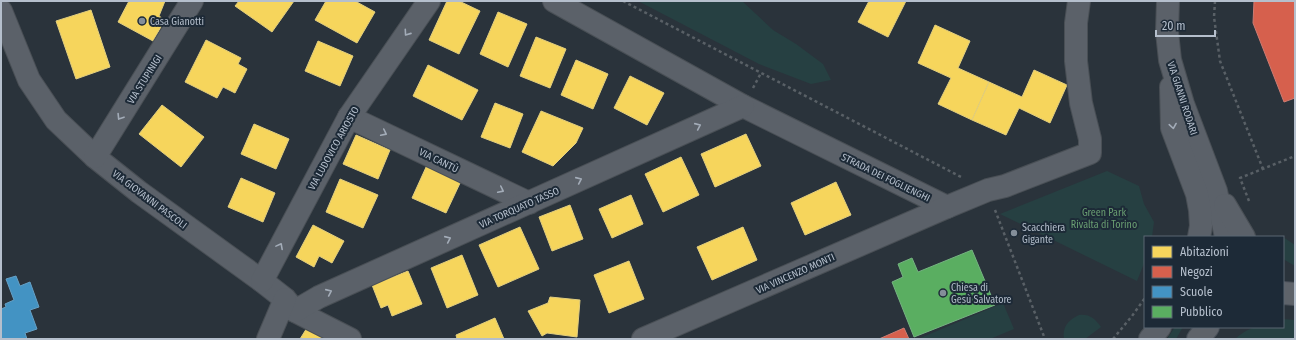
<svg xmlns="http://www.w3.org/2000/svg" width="1296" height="340" viewBox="0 0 1296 340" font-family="'Fira Sans Condensed',sans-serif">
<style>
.green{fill:#264042}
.homes{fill:#f6d55c;stroke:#e2ce7e}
.shops{fill:#d6604d;stroke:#cc7c73}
.schools{fill:#4393c3;stroke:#65a0c6}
.public{fill:#5aae61;stroke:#75b381}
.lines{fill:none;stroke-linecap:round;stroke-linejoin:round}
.minor-casing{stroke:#494f55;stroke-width:24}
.major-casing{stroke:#484f58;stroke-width:24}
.path{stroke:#596066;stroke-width:2.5;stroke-dasharray:3 3;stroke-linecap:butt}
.minor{stroke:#5b6169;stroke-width:22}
.major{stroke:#5e636a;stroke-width:22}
.oneway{stroke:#a3acb8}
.poi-dot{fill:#848e99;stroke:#1d2a37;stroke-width:1.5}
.labels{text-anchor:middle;stroke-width:4;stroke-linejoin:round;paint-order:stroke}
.poi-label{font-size:10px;fill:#b5bfcc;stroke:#1d2a37;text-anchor:start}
.street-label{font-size:10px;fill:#b5bfcc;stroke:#1d2a37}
.park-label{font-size:10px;fill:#6a9f72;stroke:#1d2a37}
</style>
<rect width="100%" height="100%" fill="#2a333b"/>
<g class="green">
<path d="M638,1H742L773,30L796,44L823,64L831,80L811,84L759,64Z"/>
<path d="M1107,171L1139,186L1144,204L1154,222L1152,237H1145V261L1137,281L1000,214Z"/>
<path d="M1283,237L1295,245V266L1283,259Z"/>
<path d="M1003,303L1014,329L990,339H918Z"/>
<path d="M1079,315C1090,314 1095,319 1101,327L1085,339H1064C1062,327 1068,320 1079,315Z"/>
<path d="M1283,319L1295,320V339H1235C1254,323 1260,327 1283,327Z"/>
<path d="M1175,327H1183L1176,339H1167Z"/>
</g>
<g class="homes">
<path d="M129,1H165L159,16L165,20L153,41L118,22Z"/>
<path d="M239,1H294L272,32L235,6Z"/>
<path d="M326,1H355L375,12L357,43L315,20Z"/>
<path d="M447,1H459L480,11L459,54L429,40Z"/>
<path d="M869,1H906L888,37L858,22Z"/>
<path d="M91,10L110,67L76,79L56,21Z"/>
<path d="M498,12L527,24L508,67L480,54Z"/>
<path d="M935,25L970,41L958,68L989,82L972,120L938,104L951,78L918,63Z"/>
<path d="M536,37L566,49L550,88L520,76Z"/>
<path d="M206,40L241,58L238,64L247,69L235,93L223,87L217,98L185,82Z"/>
<path d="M318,41L353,56L340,86L305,71Z"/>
<path d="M576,60L608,74L593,109L561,95Z"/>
<path d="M428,65L478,90L462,120L413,96Z"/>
<path d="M1034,70L1067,85L1050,123L1019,108L1006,135L972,120L989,82L1022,97Z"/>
<path d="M630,76L664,93L647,125L614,108Z"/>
<path d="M495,103L523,114L510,148L481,137Z"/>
<path d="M162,105L204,137L181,167L139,134Z"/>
<path d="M541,111L583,128L576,143L553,166L522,152Z"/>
<path d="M254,124L289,139L276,169L241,154Z"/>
<path d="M746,134L761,166L715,187L701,154Z"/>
<path d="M356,135L390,150L378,179L343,164Z"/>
<path d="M681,157L699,195L663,212L645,174Z"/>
<path d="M427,165L461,181L446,213L412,198Z"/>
<path d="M241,178L275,193L263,222L228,207Z"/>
<path d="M340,179L378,195L363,228L326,212Z"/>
<path d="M836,182L851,215L805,235L791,203Z"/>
<path d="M631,195L643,224L612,238L599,209Z"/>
<path d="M570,205L583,239L552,251L539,217Z"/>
<path d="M313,225L344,241L332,263L319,256L314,267L296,257Z"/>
<path d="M520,227L539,269L498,287L479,245Z"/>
<path d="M743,227L757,260L712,280L697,247Z"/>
<path d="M462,255L478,295L447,308L431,268Z"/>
<path d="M629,261L644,299L609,313L594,275Z"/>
<path d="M408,271L422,304L392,316L388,305L381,308L372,285Z"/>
<path d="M550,297L580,300L577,337L547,333L542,336L528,311L548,303Z"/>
<path d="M495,318L504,339H457L456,335Z"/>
<path d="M310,323L337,339H300Z"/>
</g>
<g class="shops">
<path d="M1254,1H1295V98L1284,102L1253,23Z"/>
<path d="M904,328L909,339H879Z"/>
</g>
<path class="schools" d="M16,276L20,286L30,282L39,307L30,310L37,329L25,333L27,339H1V309L6,307L5,304L14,300L6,279Z"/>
<path class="public" d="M972,250L995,305L914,337L892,282L903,277L898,264L912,258L918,272Z"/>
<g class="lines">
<defs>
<g id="minor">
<path d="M554,1L743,106L947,207"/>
<path d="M1168,1L1167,32L1170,60L1183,104L1216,191L1226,237"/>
<path d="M1,11L29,80L56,120L95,157L139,192L262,281L285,299L295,311L350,339"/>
<path d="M1171,87L1172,128L1197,194L1200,210L1201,226L1199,237"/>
<path d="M349,117L529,203"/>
<path d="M95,157L192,1"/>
<path d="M1225,205L1244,237"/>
<path d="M262,281L349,117L429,1"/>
<path d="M295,311L319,297L743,106"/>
<path d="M268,339L285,299"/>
<path d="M643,339L947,207L988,190L1005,186L1090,153V139L1081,103L1076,61V23L1079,1"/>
<path d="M1150,339L1160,327"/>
</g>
<g id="major">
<path d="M1283,293L1295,294"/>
<path d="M1198,339L1208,327"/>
</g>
</defs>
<use href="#minor" class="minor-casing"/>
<use href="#major" class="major-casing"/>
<g class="path">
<path d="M623,1L963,178"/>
<path d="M1215,1L1214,17L1220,61L1263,169"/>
<path d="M753,88L761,73"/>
<path d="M1249,201L1240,178L1295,156"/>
<path d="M995,210L1045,339"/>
<path d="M1113,339L1132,316L1145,298"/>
</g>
<use href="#minor" class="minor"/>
<use href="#major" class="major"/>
</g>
<defs><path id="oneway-chevron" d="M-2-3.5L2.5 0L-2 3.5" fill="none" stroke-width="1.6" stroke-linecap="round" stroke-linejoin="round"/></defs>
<g class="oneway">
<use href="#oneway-chevron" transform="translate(407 33) rotate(125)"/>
<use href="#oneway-chevron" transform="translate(120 117) rotate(122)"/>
<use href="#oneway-chevron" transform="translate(698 126) rotate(-24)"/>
<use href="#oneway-chevron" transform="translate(1173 126) rotate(81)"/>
<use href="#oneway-chevron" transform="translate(384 133) rotate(26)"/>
<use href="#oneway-chevron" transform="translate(579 180) rotate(-24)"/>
<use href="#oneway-chevron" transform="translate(501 190) rotate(26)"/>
<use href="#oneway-chevron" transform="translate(448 239) rotate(-24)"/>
<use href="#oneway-chevron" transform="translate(280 246) rotate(-62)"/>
<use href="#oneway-chevron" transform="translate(329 292) rotate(-24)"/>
</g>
<g class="poi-dot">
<circle cx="142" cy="21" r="4"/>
<circle cx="1014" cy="233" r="4"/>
<circle cx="943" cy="293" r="4"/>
</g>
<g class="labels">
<g class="poi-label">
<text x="150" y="25">Casa Gianotti</text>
<text x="1022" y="231">Scacchiera<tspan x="1022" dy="12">Gigante</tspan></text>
<text x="951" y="291">Chiesa di<tspan x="951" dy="12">Gesù Salvatore</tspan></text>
</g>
<g class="street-label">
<text transform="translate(144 79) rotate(-58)" y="4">VIA STUPINIGI</text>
<text transform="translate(1183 98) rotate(72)" y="4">VIA GIANNI RODARI</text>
<text transform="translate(333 148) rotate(-61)" y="4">VIA LUDOVICO ARIOSTO</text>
<text transform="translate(439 160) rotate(26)" y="4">VIA CANTÙ</text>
<text transform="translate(886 177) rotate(26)" y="4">STRADA DEI FOGLIENGHI</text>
<text transform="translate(150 199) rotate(37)" y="4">VIA GIOVANNI PASCOLI</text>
<text transform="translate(519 207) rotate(-24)" y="4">VIA TORQUATO TASSO</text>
<text transform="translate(795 273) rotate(-24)" y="4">VIA VINCENZO MONTI</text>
</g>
<g class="park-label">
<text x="1104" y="216">Green Park<tspan x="1104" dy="12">Rivalta di Torino</tspan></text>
</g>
</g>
<rect width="1296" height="340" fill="none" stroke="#b5bfcc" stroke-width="4"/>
<rect x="1144" y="236" width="140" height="92" fill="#1d2a37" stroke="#5a6673"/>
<rect x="1152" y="246" width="20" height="12" fill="#f6d55c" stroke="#5a6673"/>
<text x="1180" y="256" font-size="12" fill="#b5bfcc">Abitazioni</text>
<rect x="1152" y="266" width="20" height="12" fill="#d6604d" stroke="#5a6673"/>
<text x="1180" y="276" font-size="12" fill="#b5bfcc">Negozi</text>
<rect x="1152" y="286" width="20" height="12" fill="#4393c3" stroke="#5a6673"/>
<text x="1180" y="296" font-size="12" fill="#b5bfcc">Scuole</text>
<rect x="1152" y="306" width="20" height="12" fill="#5aae61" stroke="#5a6673"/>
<text x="1180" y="316" font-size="12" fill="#b5bfcc">Pubblico</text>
<path d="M1156 30v6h59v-6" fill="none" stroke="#b5bfcc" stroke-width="2"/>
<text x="1162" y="30" font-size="12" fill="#b5bfcc" stroke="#1d2a37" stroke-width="3" paint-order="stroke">20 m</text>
</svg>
